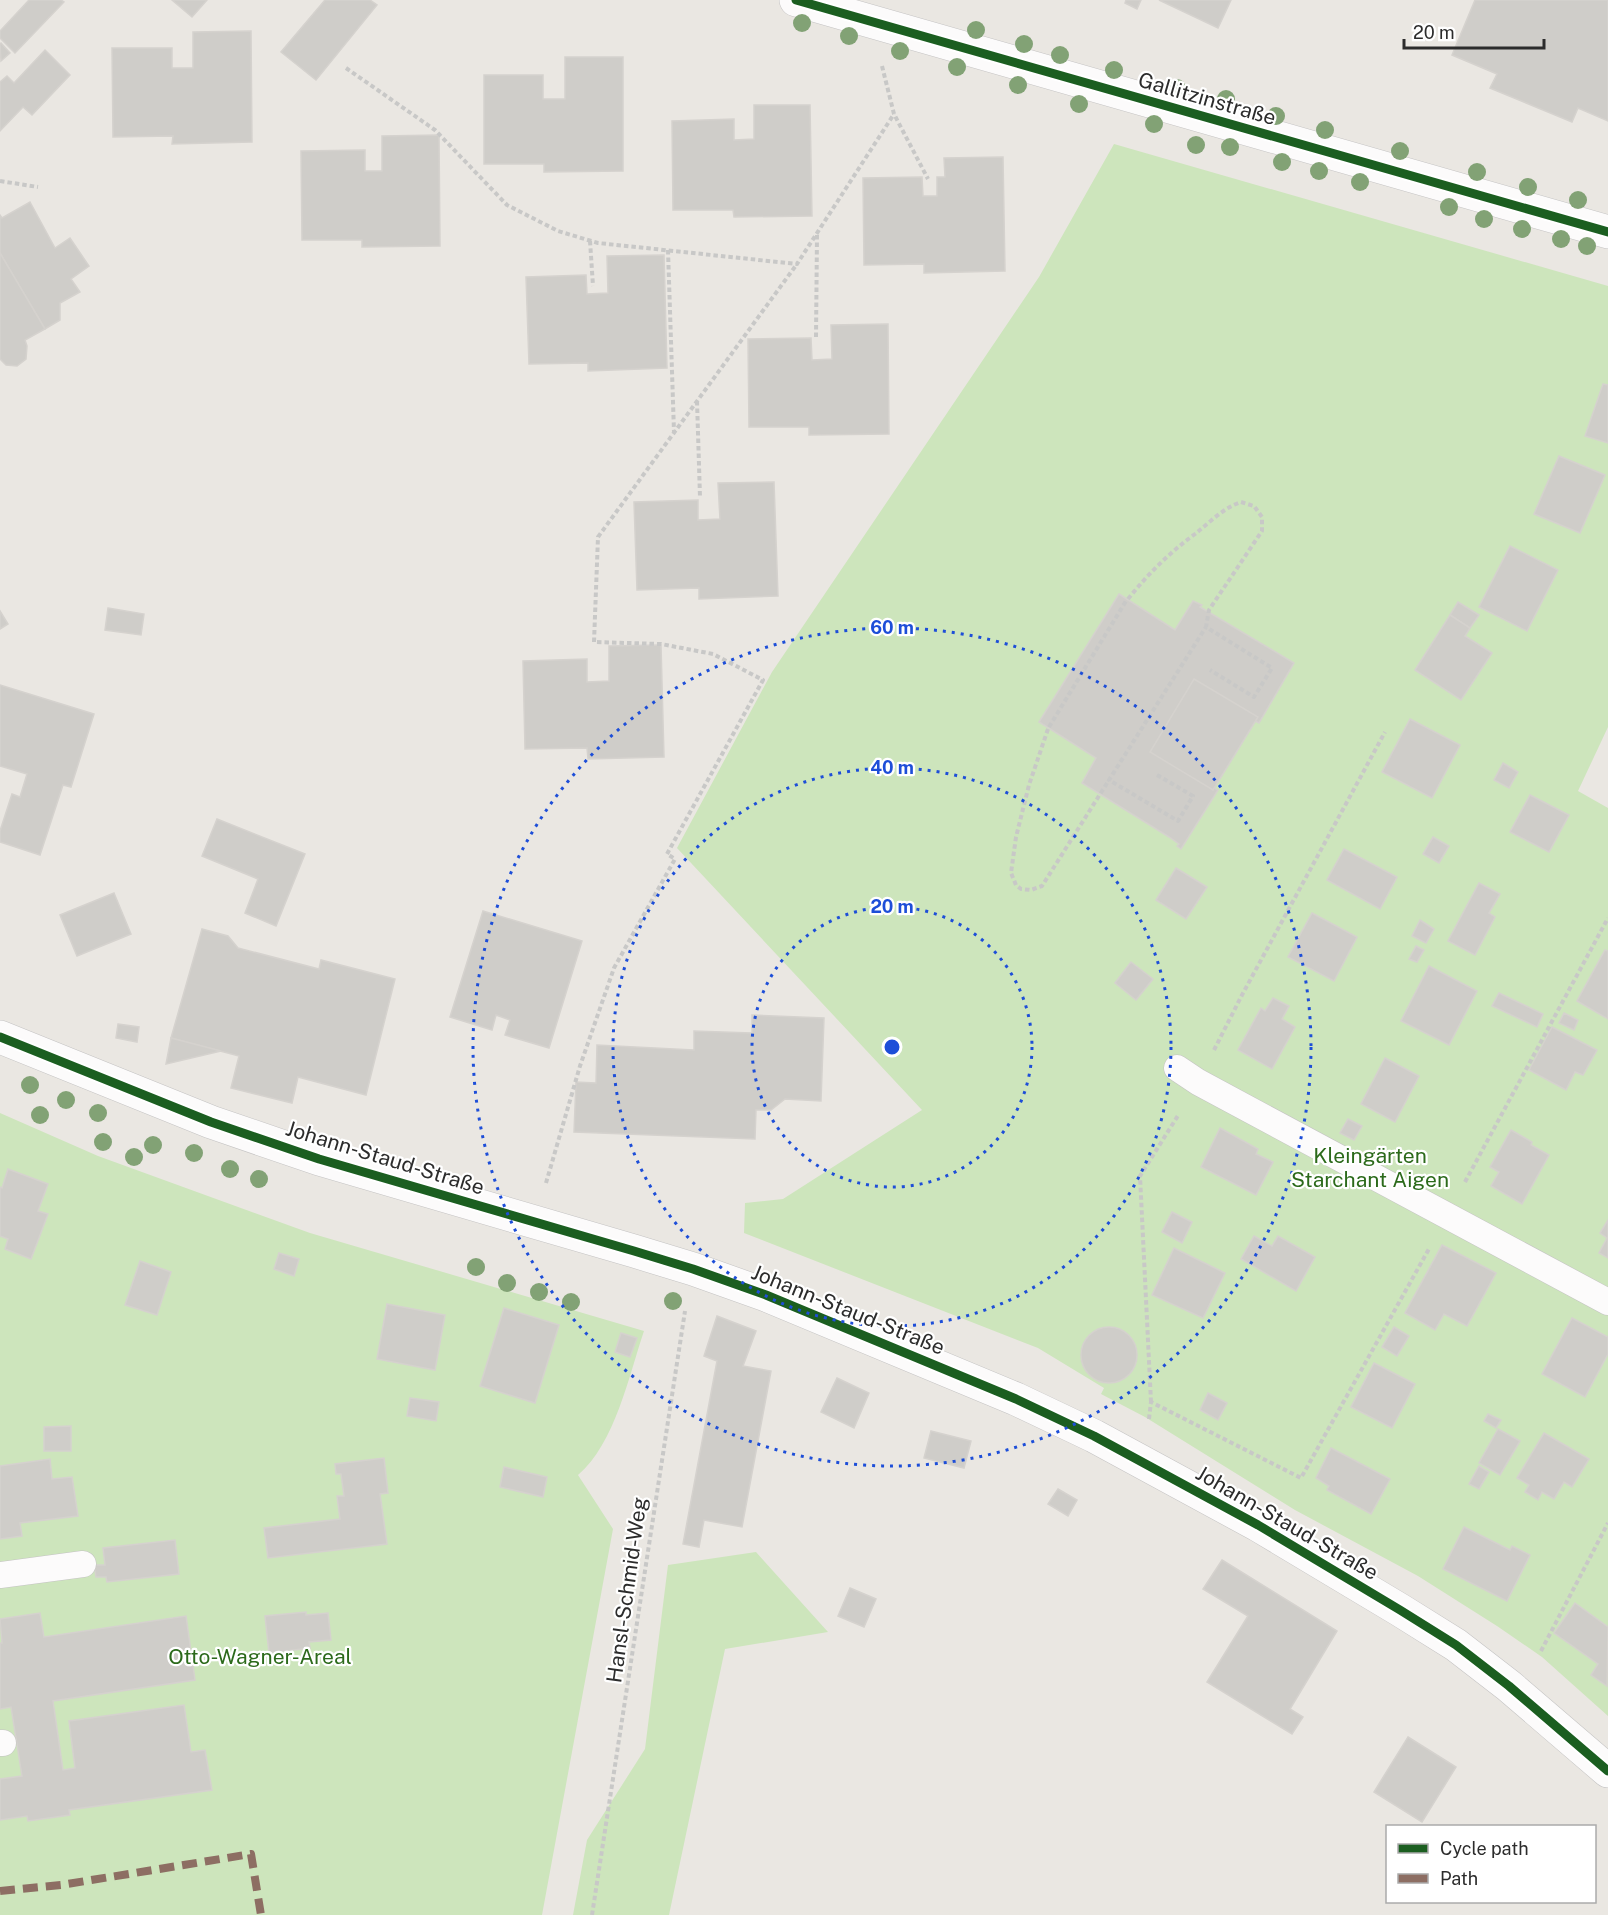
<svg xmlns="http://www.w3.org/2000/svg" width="1608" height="1915" viewBox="0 0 1608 1915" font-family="'Public Sans',sans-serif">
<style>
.green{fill:#cde5bc}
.building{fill:#cfcdc9;stroke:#d5d2ce;stroke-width:1.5}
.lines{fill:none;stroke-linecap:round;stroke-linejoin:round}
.lane-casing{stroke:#c4c3c3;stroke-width:27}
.street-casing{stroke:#c4c3c3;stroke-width:34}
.secondary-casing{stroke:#c4c3c3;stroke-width:34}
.path{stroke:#c8c8c7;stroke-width:4;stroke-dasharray:4.5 3;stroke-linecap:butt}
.lane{stroke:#fcfbfb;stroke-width:26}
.street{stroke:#fcfbfb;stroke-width:33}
.secondary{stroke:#fcfbfb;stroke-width:33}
.quiet{stroke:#8d6e63;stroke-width:8;stroke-dasharray:15 8;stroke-linecap:butt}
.cycleway-casing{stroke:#fff;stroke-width:13}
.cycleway{stroke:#1b5e20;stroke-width:9}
.tree{fill:#82a275}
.ring{fill:none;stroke:#1d4ed8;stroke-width:3;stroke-dasharray:3 6}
.labels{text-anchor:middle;stroke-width:4.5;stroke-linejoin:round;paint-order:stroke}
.street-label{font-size:21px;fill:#2c2c2c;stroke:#fff}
.park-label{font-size:21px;fill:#2c6a1b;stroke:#fff}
.centre{fill:#1d4ed8;stroke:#fff;stroke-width:3}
.ring-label{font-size:18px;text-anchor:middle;font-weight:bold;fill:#1d4ed8;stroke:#fff;stroke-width:4.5;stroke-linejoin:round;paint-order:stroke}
</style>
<rect width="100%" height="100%" fill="#eae7e2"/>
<g class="green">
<path d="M1114,144L1608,286V727L1578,791L1608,808V1716L1542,1657L1497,1626L1418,1576L1295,1510L1145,1417L1101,1394L1104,1388L1038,1348L744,1233L745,1203L783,1199L922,1110L677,848L772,672L1039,277Z"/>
<path d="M0,1113L98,1156L310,1233L644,1331C629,1375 615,1444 578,1475L613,1529L542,1915H0Z"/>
<path d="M756,1552L828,1632L725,1649L669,1915H573L587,1840L645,1749L668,1565Z"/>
</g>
<g class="building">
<path d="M29,0H61L64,2L15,53L0,38V31Z"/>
<path d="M172,0H207L192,17Z"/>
<path d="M325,0H370L377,5L316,80L281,52Z"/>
<path d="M1126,0H1141L1137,9L1125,3Z"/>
<path d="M1159,0H1231L1218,28Z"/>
<path d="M1475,0H1608V121L1578,108L1572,122L1490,88L1497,74L1452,55Z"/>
<path d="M251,31L252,142L172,144L173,136L113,137L112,48H172V68H193V32Z"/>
<path d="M1,43L10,53L1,61L0,44Z"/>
<path d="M45,50L70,75L32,115L23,107L0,131V82L7,76L14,83Z"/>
<path d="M565,57H623V171L544,172V164H484V75H543V99H565Z"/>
<path d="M754,105H810L812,216L734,217L733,210H673L672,121L734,119V140L754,139Z"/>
<path d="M439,135L440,246L362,247V240H302L301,151L365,150V171H382V136Z"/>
<path d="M1003,157L1005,271L924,273V264L864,265L863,178L922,177L923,196H937V177H945L944,158Z"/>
<path d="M30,202L55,248L70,238L89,266L71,279L80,292L60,303V320L45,329L0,253V215L2,218Z"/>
<path d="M0,253L45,329L25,340L27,346L26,359L17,366L6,365L0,359Z"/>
<path d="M664,255L667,368L588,371V363L529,364L526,277L586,275L587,294L608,293L607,256Z"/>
<path d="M888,324L889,434L809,435V427H749L748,339L811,338L812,360L832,359L831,325Z"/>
<path d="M1603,384L1608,385V443L1585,436Z"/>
<path d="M1559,456L1605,475L1580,533L1534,514Z"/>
<path d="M774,482L778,596L699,599V588L637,590L634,502L698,500V520L720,519L718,483Z"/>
<path d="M1510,546L1558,570L1527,631L1479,607Z"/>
<path d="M1119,594L1175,630L1193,601L1202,605L1200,607L1294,663L1259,723L1255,721L1214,788L1218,790L1181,849L1177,846L1179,844L1169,837L1082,783L1096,758L1039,722Z"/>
<path d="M1458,602L1479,615L1470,628L1450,615Z"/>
<path d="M108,608L144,614L141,635L105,630Z"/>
<path d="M0,611L8,624L0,629Z"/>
<path d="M1450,615L1470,628L1465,636L1492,653L1461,700L1415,670Z"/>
<path d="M661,645L664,757L588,759L587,748L525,749L523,661L587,659V682L609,681V646Z"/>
<path d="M1194,679L1258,717L1213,790L1150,752Z"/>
<path d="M0,685L94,714L71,787L63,785L40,855L0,842V831L12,794L20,797L27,774L0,766Z"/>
<path d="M1410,719L1460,745L1432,798L1382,772Z"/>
<path d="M1503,763L1518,772L1509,788L1494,780Z"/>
<path d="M1530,795L1569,815L1549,852L1510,832Z"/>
<path d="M217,819L305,854L276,926L245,913L258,879L202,856Z"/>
<path d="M1433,837L1449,846L1439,863L1423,854Z"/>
<path d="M1344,849L1397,877L1380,909L1327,880Z"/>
<path d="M1176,868L1207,887L1186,919L1156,900Z"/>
<path d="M1479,883L1500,894L1489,913L1495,917L1475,955L1448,941Z"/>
<path d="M114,893L131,934L77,956L60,915Z"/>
<path d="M483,911L582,941L549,1048L505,1035L510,1020L496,1015L492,1030L450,1017Z"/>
<path d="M1312,913L1357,937L1334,981L1288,957Z"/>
<path d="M1420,920L1434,929L1426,943L1412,936Z"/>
<path d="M202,929L228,936L238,948L319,969L321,960L395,979L366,1095L298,1077L292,1103L231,1088L239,1056L171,1038Z"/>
<path d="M1416,946L1424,950L1417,962L1409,959Z"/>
<path d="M1605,950L1608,951V1019L1577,1001Z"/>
<path d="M1131,962L1153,979L1136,1000L1115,983Z"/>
<path d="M1429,966L1477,991L1449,1045L1401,1021Z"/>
<path d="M1499,993L1543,1014L1537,1027L1492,1006Z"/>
<path d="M1273,998L1289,1006L1282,1019L1295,1027L1272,1069L1238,1050L1261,1008L1265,1011Z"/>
<path d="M1564,1013L1578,1020L1574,1030L1559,1023Z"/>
<path d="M752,1015L824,1018L821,1101L785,1099L771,1110H756L755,1139L574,1132L576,1082L596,1083L597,1045L694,1050V1031L752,1033Z"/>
<path d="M118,1024L139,1027L137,1042L116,1038Z"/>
<path d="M1552,1027L1597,1050L1583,1075L1575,1072L1566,1090L1529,1070Z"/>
<path d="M171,1038L221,1051L166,1064Z"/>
<path d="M1385,1058L1419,1076L1395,1122L1361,1104Z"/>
<path d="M1348,1119L1362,1126L1354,1140L1340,1133Z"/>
<path d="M1220,1128L1258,1149L1256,1154L1273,1162L1256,1195L1201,1167Z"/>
<path d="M1511,1130L1532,1142L1531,1145L1549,1155L1522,1204L1491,1186L1499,1172L1490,1167Z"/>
<path d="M8,1169L48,1184L38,1211L48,1214L31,1259L5,1249L8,1239L0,1236V1187L2,1188Z"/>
<path d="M1172,1212L1192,1222L1182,1243L1162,1232Z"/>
<path d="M1608,1220V1258L1599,1253L1607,1238L1600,1233Z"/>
<path d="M1254,1236L1272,1246L1278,1236L1315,1257L1296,1291L1241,1259Z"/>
<path d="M1442,1245L1496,1273L1467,1326L1444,1314L1435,1330L1405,1313Z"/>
<path d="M1174,1248L1225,1273L1203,1318L1152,1295Z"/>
<path d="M279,1253L299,1259L294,1276L274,1269Z"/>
<path d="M140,1261L171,1272L157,1315L125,1305Z"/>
<path d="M387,1304L445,1315L435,1370L377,1359Z"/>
<path d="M504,1308L559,1325L535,1403L480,1386Z"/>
<path d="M717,1316L756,1331L743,1366L771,1371L742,1527L704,1520L699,1547L683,1544L717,1361L704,1356Z"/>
<path d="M1572,1318L1608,1337V1354L1585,1397L1542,1374Z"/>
<path d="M1394,1327L1409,1336L1397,1356L1382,1347Z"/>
<circle cx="1109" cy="1355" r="28"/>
<path d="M621,1333L637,1338L630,1357L615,1352Z"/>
<path d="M1374,1363L1415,1384L1392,1428L1351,1407Z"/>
<path d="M837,1378L869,1393L854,1428L821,1412Z"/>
<path d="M1208,1393L1227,1403L1218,1420L1200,1410Z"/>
<path d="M410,1398L439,1402L436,1421L407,1416Z"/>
<path d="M1488,1414L1501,1420L1496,1428L1484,1421Z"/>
<path d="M71,1426V1451H44V1427Z"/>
<path d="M1498,1429L1520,1441L1500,1475L1479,1463Z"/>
<path d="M931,1431L971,1441L964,1468L924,1458Z"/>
<path d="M1544,1433L1589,1459L1572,1487L1564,1482L1554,1499L1542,1492L1538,1500L1525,1492L1529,1485L1517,1478Z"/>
<path d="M1331,1448L1390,1479L1371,1514L1327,1490L1329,1486L1316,1478Z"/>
<path d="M384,1458L388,1493L380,1494L387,1544L268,1558L264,1528L340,1519L337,1496H344L341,1474H336L335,1464Z"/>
<path d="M50,1459L52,1479L72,1477L78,1516L20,1523L22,1536L0,1539V1466Z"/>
<path d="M1479,1466L1489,1472L1479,1489L1469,1484Z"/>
<path d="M504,1467L547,1477L543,1497L500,1487Z"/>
<path d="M1058,1489L1077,1500L1068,1516L1048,1504Z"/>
<path d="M1464,1527L1510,1550L1512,1546L1530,1555L1507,1601L1443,1569Z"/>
<path d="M175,1540L179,1574L107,1582L106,1577H96L94,1565H105L103,1548Z"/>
<path d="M1222,1560L1337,1631L1290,1709L1303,1717L1292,1734L1207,1682L1248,1616L1203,1589Z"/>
<path d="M850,1588L876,1599L864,1627L838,1616Z"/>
<path d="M1575,1603L1608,1627L1607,1686L1591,1675L1598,1664L1554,1633Z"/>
<path d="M306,1612V1615L328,1613L331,1640L309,1642L310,1648L269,1653L265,1616Z"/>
<path d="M40,1613L44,1637L186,1616L195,1680L53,1701L63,1770L75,1768L69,1721L184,1705L191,1752L205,1750L212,1790L69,1810L70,1815L28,1821L27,1816L0,1820V1779L22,1776L11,1707L0,1709V1643H2L0,1619Z"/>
<path d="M1408,1737L1456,1767L1422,1822L1374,1792Z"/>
</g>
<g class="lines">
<defs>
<g id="lane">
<path d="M1177,1068L1198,1082L1608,1302"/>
<path d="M0,1575L83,1564"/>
<path d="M0,1743H3"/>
</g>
<path id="street" d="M796,0L1608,232"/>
<path id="secondary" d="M0,1037L211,1122L319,1159L634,1251L693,1269L766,1295L1016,1399L1094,1436L1258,1525L1400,1610L1456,1645L1509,1686L1608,1771"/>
</defs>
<use href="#lane" class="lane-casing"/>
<use href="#street" class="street-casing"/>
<use href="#secondary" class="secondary-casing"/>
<g class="path">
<path d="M882,66L894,114L928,179"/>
<path d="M346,68L435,130L507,205L558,231L598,243L797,264L894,114"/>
<path d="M0,181L38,187"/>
<path d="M590,241L593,286"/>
<path d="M668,250L674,432"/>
<path d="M816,337L817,235"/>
<path d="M697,401L700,497"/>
<path d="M1128,599C1148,574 1169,553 1195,534C1209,523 1223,508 1241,502L1254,506L1262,517V531L1209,610L1206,627L1272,668L1254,697L1210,670"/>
<path d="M1049,727L1126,601"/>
<path d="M1048,729L1029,785L1016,837L1011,873L1016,885L1021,889L1031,890L1042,886L1109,780"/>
<path d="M1157,775L1193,796L1178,821L1109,780L1206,627"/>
<path d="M1214,1050L1242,995L1385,732"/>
<path d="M1465,1182L1608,918"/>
<path d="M546,1183L580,1066L614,968L675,859L667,854L763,680L713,654L661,644L594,642L598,537L797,264"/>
<path d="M1151,1402L1140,1176L1179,1114"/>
<path d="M1149,1419L1151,1402L1301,1478L1430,1247"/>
<path d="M1541,1651L1608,1523"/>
<path d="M592,1915L685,1311"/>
</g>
<use href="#lane" class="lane"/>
<use href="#street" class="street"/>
<use href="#secondary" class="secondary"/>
<path class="quiet" d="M0,1891L61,1885L251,1854L261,1915"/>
<defs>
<g id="cycleway">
<path d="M796,0L1608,232"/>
<path d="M0,1037L211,1122L319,1159L634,1251L693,1269L766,1295L1016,1399L1094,1436L1258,1525L1400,1610L1456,1645L1509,1686L1608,1771"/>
</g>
</defs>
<use href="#cycleway" class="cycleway-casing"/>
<use href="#cycleway" class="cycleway"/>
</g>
<g class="tree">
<circle cx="802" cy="23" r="9"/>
<circle cx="976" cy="30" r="9"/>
<circle cx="849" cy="36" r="9"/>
<circle cx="1024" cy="44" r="9"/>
<circle cx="900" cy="51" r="9"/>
<circle cx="1060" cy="55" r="9"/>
<circle cx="957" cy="67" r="9"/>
<circle cx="1114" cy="70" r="9"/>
<circle cx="1018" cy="85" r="9"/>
<circle cx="1177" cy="88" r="9"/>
<circle cx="1226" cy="99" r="9"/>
<circle cx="1079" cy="104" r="9"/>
<circle cx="1276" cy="116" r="9"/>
<circle cx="1154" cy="124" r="9"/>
<circle cx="1325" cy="130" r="9"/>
<circle cx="1196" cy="145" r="9"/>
<circle cx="1230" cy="147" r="9"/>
<circle cx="1400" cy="151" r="9"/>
<circle cx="1282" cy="162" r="9"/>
<circle cx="1319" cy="171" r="9"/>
<circle cx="1477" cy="172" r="9"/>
<circle cx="1360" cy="182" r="9"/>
<circle cx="1528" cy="187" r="9"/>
<circle cx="1578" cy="200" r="9"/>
<circle cx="1449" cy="207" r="9"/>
<circle cx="1484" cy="219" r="9"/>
<circle cx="1522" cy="229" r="9"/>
<circle cx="1561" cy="239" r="9"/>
<circle cx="1587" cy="246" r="9"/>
<circle cx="30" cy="1085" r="9"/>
<circle cx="66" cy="1100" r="9"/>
<circle cx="98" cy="1113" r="9"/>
<circle cx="40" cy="1115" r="9"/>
<circle cx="103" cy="1142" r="9"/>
<circle cx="153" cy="1145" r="9"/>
<circle cx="194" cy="1153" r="9"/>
<circle cx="134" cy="1157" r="9"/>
<circle cx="230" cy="1169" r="9"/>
<circle cx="259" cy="1179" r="9"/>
<circle cx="476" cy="1267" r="9"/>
<circle cx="507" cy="1283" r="9"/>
<circle cx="539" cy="1292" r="9"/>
<circle cx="673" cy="1301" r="9"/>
<circle cx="571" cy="1302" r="9"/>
</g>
<g class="ring">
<circle cx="892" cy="1047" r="140"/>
<circle cx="892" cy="1047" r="279"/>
<circle cx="892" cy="1047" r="419"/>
</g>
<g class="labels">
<g class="street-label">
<text transform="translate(1207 99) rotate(16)" y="7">Gallitzinstraße</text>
<text transform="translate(385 1158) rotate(17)" y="7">Johann-Staud-Straße</text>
<text transform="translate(848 1310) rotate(22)" y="7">Johann-Staud-Straße</text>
<text transform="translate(1287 1523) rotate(30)" y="7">Johann-Staud-Straße</text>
<text transform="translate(627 1590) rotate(-82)" y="7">Hansl-Schmid-Weg</text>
</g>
<g class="park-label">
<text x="1370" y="1163">Kleingärten<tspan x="1370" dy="24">Starchant Aigen</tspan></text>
<text x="260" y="1664">Otto-Wagner-Areal</text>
</g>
</g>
<circle cx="892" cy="1047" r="9" class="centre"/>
<g class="ring-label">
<text x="892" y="634">60 m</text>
<text x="892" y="774">40 m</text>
<text x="892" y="913">20 m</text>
</g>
<rect x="1386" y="1825" width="210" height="78" fill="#ffffff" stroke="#ababab" stroke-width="1.5"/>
<rect x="1398" y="1844" width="30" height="9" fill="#1b5e20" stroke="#ababab" stroke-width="1.5"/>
<text x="1440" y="1855" font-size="18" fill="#2c2c2c">Cycle path</text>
<rect x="1398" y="1874" width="30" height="9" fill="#8d6e63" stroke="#ababab" stroke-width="1.5"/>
<text x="1440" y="1885" font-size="18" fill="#2c2c2c">Path</text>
<path d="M1404 39v9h140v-9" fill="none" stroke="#2c2c2c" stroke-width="3"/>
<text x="1413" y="39" font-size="18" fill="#2c2c2c" stroke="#ffffff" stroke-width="4.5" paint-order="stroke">20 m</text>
</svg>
